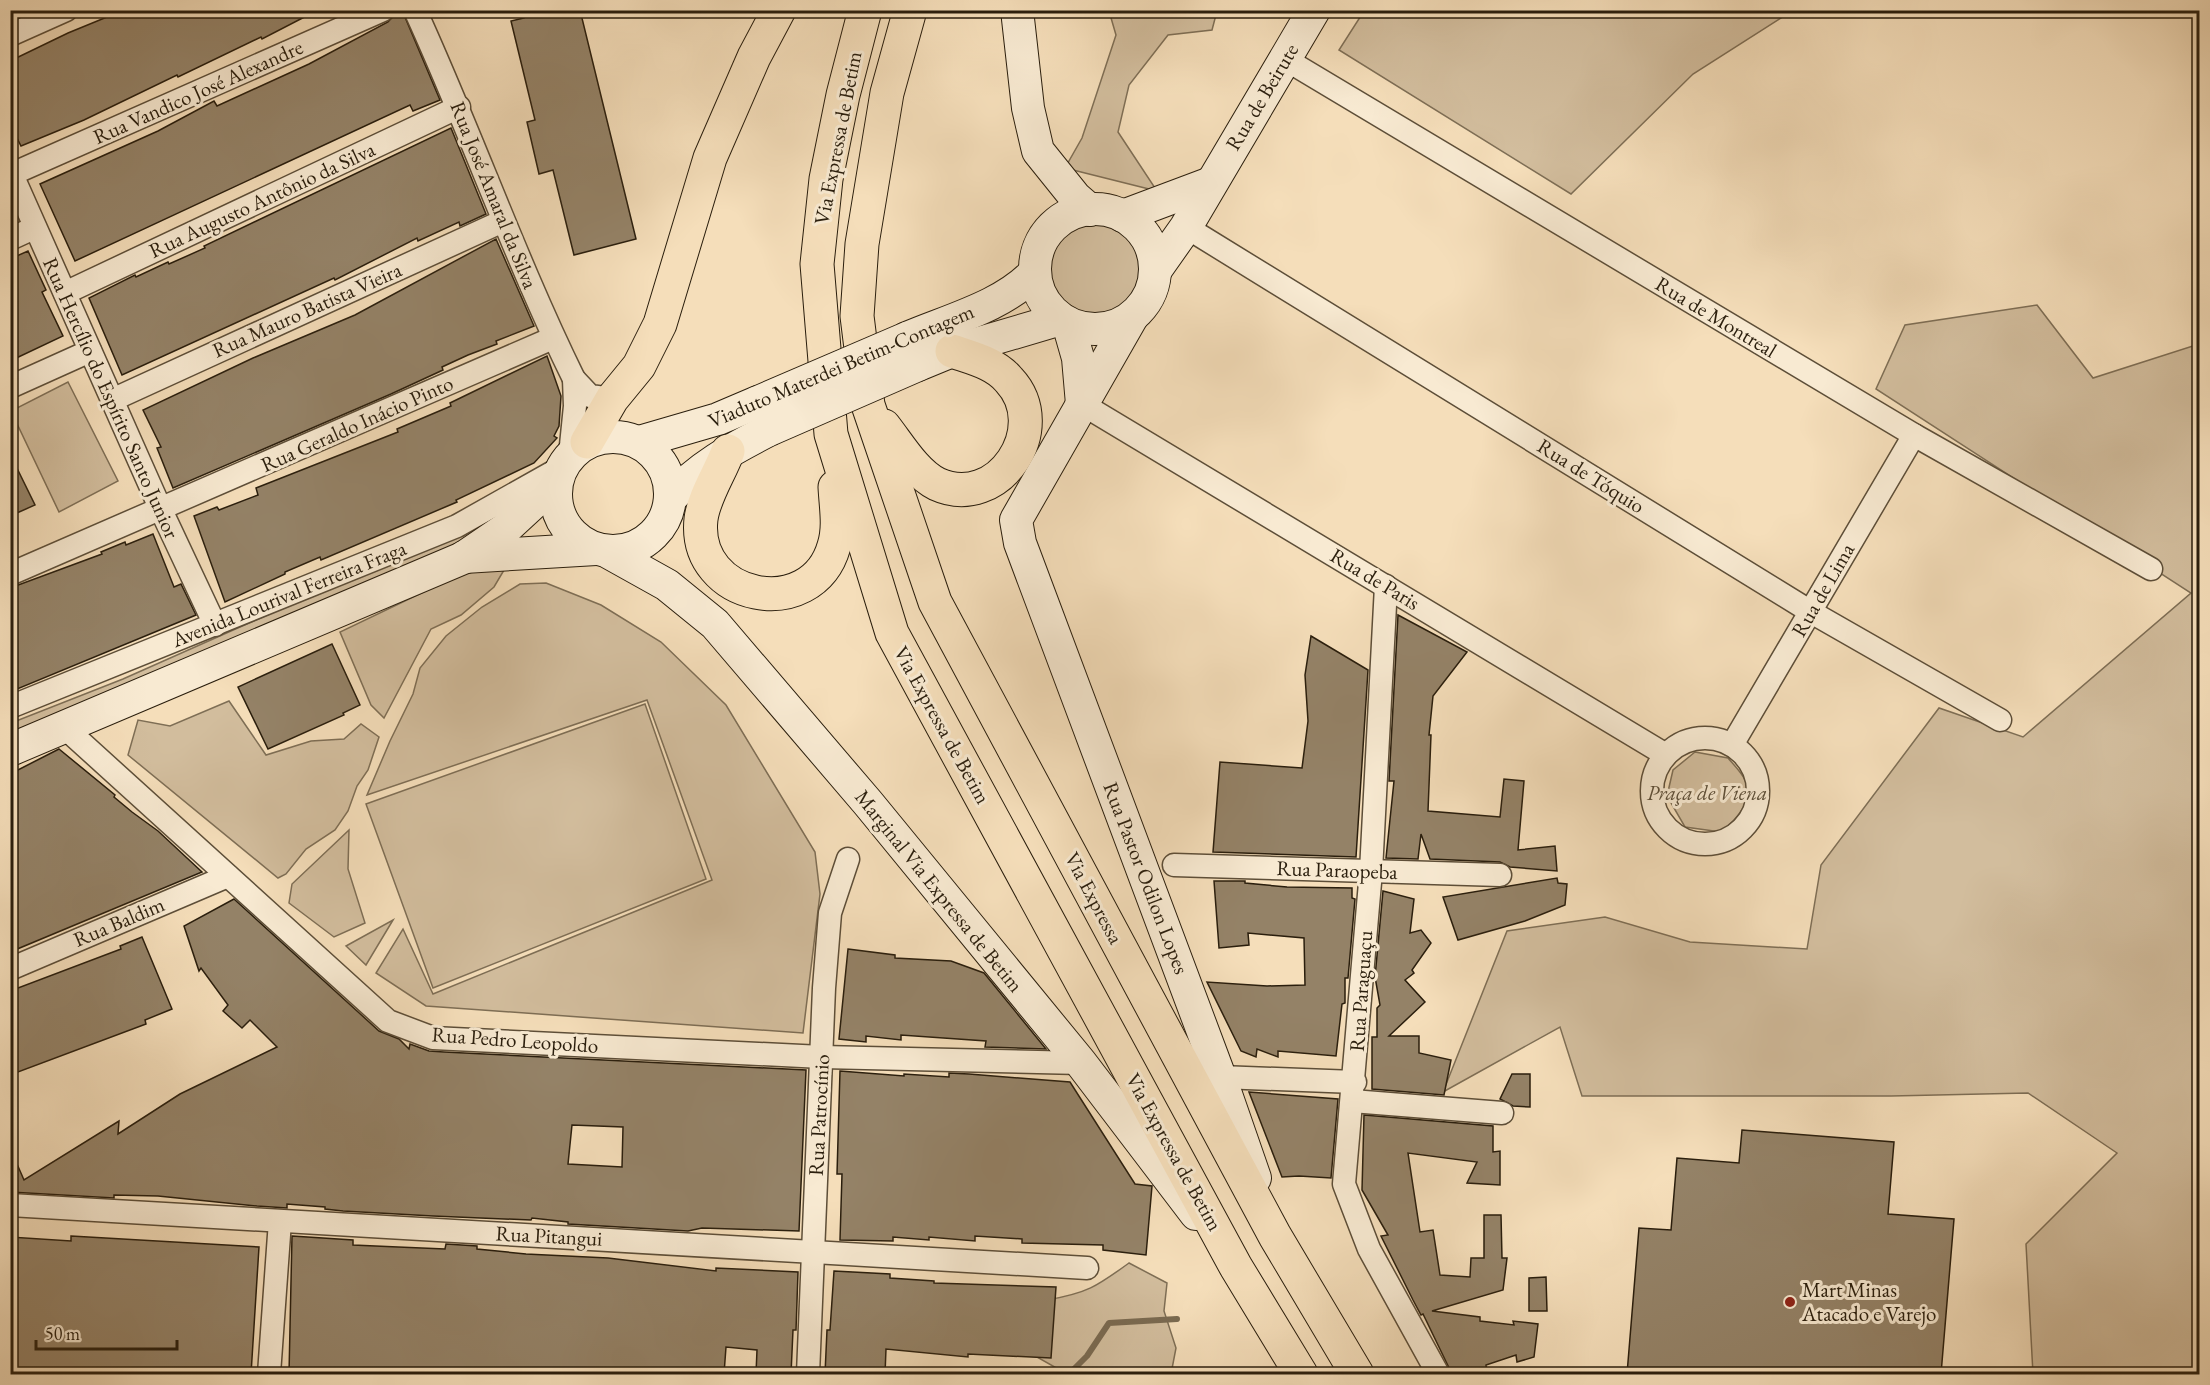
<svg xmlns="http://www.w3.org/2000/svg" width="2210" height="1385" viewBox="0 0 2210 1385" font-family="'EB Garamond',serif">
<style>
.green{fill:#d2bd9d;stroke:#7e6e55;stroke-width:1.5}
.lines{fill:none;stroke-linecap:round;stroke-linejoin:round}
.stream{stroke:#7a6a51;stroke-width:6}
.building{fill:#948267;stroke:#2a1e0d;stroke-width:1.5;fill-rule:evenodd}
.street-casing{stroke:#5d4e38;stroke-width:25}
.secondary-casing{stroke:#2a1e0d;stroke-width:34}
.highway-casing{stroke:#2a1e0d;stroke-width:35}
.street{stroke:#f8ead2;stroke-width:22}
.secondary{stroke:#f8ead2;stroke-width:32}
.highway{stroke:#f5deba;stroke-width:33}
.secondary-bridge-casing{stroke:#2a1e0d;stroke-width:34;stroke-linecap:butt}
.secondary-bridge{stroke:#f8ead2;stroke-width:32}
.poi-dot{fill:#8f2418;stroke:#f8ead2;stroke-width:2}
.labels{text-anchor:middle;stroke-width:6;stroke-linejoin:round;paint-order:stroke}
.street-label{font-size:21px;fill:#2a1e0d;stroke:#f8ead2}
.park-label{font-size:21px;font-style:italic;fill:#5c4e38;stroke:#f8ead2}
.poi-label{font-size:21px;fill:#2a1e0d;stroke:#f8ead2;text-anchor:start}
</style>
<rect width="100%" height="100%" fill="#f5deba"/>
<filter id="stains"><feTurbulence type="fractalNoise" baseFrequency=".00333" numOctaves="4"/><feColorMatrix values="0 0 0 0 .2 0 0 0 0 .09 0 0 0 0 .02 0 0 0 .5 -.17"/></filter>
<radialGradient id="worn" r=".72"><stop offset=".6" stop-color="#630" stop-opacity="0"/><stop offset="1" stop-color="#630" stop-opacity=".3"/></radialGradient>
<g class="green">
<path d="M1109,11H1217L1212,30L1168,35L1129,85L1118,132L1157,191L1065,168L1082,138L1116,35Z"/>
<path d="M1364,11V10L1792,11L1693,74L1571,194L1339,50Z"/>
<circle cx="1095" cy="269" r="48"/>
<path d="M2037,305L2093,378L2199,344V1374H2033L2026,1244L2117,1153L2028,1093L1891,1096H1582L1560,1027L1443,1092L1507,931L1605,917L1690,942L1807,949L1821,865L1939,708L2023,737L2191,593L1876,389L1905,325Z"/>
<path d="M68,382L118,481L59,512L11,411Z"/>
<path d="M538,487L467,544L11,735V723L123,679L463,528Z"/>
<path d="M507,565L494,587L461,615L431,629L384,718L371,705L340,632L459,575Z"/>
<path d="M546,583L601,605L661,642L726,705L815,852L820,894L803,1033L426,1006L376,973L403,929L433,994L712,880L647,700L367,795L390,741L413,694L420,668L446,636L482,607L520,584Z"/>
<path d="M229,701L266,755L311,741L344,739L361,724L379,737L368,770L357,786L348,811L335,830L306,849L286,874L278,878L128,755L138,720L170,726Z"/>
<path d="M645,704L706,879L433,988L366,804Z"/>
<path d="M1695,752L1728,758C1733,764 1742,773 1745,780C1754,802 1736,820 1721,832L1685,827L1667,796L1673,770Z"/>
<path d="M349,830L348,869L365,923L334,937L289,903L292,884Z"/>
<path d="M393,920L366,965L346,946Z"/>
<path d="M1129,1263L1167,1283L1164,1311L1176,1348L1171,1374H1057L1060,1370L1028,1352L1047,1300C1087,1293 1096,1287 1129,1263Z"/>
</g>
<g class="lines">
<path class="stream" d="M1069,1374L1087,1356L1109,1323L1177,1319"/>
</g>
<g class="building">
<path d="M124,10H318L262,39L261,37L178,77L177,75L84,120L21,146L10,124V61L68,33Z"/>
<path d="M402,10L440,100L413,111L410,105L75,261L40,184L158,131L214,101L217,106L309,64L388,22L396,13Z"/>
<path d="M522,10H580L636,239L574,255L553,170L539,174L527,122L535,120L511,21L524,18Z"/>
<path d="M451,128L486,214L460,226L459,222L418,241L417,238L335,280L334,278L122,375L89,298L135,275L136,277L168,262L169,264L205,248L204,246Z"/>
<path d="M496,239L534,326L496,341L497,344L468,355L442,367L443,370L391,394L173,488L157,448L161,447L143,410L253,358L355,315Z"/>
<path d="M28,251L46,290L42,292L63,336L10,361V259Z"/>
<path d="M547,356L561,396L559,426L554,436L557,438L534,463L456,500L457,502L321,560L320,557L285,572V574L225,602L194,516L217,507L219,510L258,495L256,488L398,432L397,429L451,406L450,403Z"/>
<path d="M10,454L35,505L10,516Z"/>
<path d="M153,534L174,587L181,584L196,615L10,692V588L102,554L101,552L125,542L126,545Z"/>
<path d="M1398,615L1467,652L1433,696L1429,735H1431L1428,811L1500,817L1504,779L1524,781L1518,850L1555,846L1557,871L1510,867L1500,862L1430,859L1421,834L1418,859L1386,858L1394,781H1389Z"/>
<path d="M1311,636L1368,670L1356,857L1213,852L1220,762L1302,768L1308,721L1305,675Z"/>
<path d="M332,644L360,705L343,713L344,715L268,749L238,687Z"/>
<path d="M59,749L115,795L114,797L132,812L158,831L202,872L10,952V774Z"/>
<path d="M1557,878L1558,883L1567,884L1565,905L1525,921L1458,940L1443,897Z"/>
<path d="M1214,881H1245V883L1287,887L1352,888V898L1355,899L1348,978H1345V1003L1342,1004L1336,1056L1278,1051V1057L1257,1049L1256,1057L1241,1051L1207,982L1267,986L1305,985L1304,938L1248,933L1249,945L1219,948Z"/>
<path d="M1383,891L1414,899L1410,933L1421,930L1431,943L1412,970L1414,973L1405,980L1425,1002L1389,1036H1419V1053L1451,1060L1444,1095L1372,1089V1037H1377V1008L1380,1005L1375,977Z"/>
<path d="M234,899L379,1031L399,1039L409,1049L410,1044L429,1051L444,1052L806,1070L799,1231L702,1228L688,1231L568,1224V1222L532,1218L531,1220L433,1216L343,1211L325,1209V1207L287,1204V1208L257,1206L158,1196L114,1195V1198L10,1192V1148L24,1180L119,1121L118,1134L180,1094L277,1047L250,1020L242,1028L223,1011L228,1005L201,968L199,971L184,926ZM572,1125L623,1127L622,1167L568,1164Z"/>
<path d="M142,937L172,1009L145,1020L146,1024L10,1075V991L121,949L120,946Z"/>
<path d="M848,949L895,955V958L951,961L984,973L1046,1049L985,1047L986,1041L901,1035V1040L866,1036V1042L839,1039Z"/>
<path d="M840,1071L904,1076V1074L949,1077V1073L969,1074L1070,1082L1135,1184L1152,1186L1146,1255L1103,1250V1245L1022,1243V1239L975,1236V1241L929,1237V1240L893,1237V1241L840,1240L842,1174H837Z"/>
<path d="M1512,1074H1530V1107L1513,1106L1500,1099Z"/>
<path d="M1249,1092L1338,1099L1331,1178L1299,1176L1282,1177Z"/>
<path d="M1364,1115L1493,1126V1152L1500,1151V1185L1467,1183L1477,1162L1408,1153L1420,1232L1433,1230L1440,1275L1470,1277L1471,1258H1484V1215H1501L1502,1258H1507L1503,1290L1432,1311L1480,1317V1321L1514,1325L1513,1321L1538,1324L1534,1357L1517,1362L1516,1355L1486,1365L1487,1374H1452L1423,1314L1421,1315L1413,1300L1381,1236L1388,1235L1362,1190Z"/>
<path d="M1742,1130L1894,1142L1888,1214L1954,1219L1941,1374H1627L1639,1228L1671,1230L1677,1158L1739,1163Z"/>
<path d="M71,1236L259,1247L251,1374H10V1237L71,1241Z"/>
<path d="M292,1236L353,1240V1245L398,1247L445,1249L446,1244L477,1246V1249L526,1254L608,1258L716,1271V1268L798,1272L796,1330H793L791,1374H756L757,1350L726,1347L724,1374H289Z"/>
<path d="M834,1271L890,1274V1278L934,1281V1283L1056,1287L1051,1358L968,1354V1357L886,1349L885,1374H825L827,1330H830Z"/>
<path d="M1546,1277L1547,1311H1529V1278Z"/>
</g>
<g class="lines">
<defs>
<g id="street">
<path d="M415,10C471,132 515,259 574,379L590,396L612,399"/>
<path d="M10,35L66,10"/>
<path d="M1285,59L1914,435L2151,569"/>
<path d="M10,170L161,510L215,625"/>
<path d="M12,174L383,10"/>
<path d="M1186,227L1811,612L2000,720"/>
<path d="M10,239L34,228"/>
<path d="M65,293L459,107"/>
<path d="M10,387L90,351"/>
<path d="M112,400L503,221"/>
<path d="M1082,404L1666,755"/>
<path d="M570,455L575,406L574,379"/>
<path d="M10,574L553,338"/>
<path d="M1386,586L1371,871L1344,1184L1369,1249L1438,1374"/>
<path d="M10,707L457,526L562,467"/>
<path d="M64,727L388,1021L433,1038L822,1057L1081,1063"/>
<circle cx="1705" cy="791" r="53"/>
<path d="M1732,745L1914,435"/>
<path d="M1174,865L1500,875"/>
<path d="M10,969L228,876"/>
<path d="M1220,1077L1355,1082"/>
<path d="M1352,1101L1502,1113"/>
<path d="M10,1205L1087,1268"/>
<path d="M269,1374L280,1221"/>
<path d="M808,1374L824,988L830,913L848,859"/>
</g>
<g id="secondary">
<path d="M1017,10L1028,108L1038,151L1075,197L1090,210"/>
<circle cx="1095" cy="269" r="60"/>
<path d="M1123,216L1211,183"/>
<path d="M1155,271L1186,227L1314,10"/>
<path d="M1132,317L1016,520L1020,543L1220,1077L1255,1178"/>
<path d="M1068,323L1078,358L1082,404"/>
<path d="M907,338C949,320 1004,306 1035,272"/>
<path d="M918,365L952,351L1061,319"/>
<circle cx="613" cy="494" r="57"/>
<path d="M639,442L718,419L758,402"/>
<path d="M670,499C698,467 732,449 769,430"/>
<path d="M606,551L667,585L715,624L868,803L1081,1063L1196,1214"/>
<path d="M464,557L596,549"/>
<path d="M10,750L463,558L504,530L556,482"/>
</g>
<g id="highway">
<path d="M865,10L843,95L826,179L817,264L831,434L892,633L1236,1267L1301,1374"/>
<path d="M910,10L887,93L862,244L857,316L868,405L935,602L1275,1236L1357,1374"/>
<path d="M884,426C899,445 915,473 937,484C998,512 1054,428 1009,380C995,363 972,358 952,351"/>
<path d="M587,442L612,399L639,366L660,324L710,158L754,57L779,10"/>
<path d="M728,451C720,473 704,496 701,519C692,600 812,624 834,546C840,527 836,507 835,487"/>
</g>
</defs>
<use href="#street" class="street-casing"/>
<use href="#secondary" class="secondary-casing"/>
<use href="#highway" class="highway-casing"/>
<use href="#street" class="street"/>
<use href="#secondary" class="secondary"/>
<use href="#highway" class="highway"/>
<defs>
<g id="secondary-bridge">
<path d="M758,402L907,338"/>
<path d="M769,430L918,365"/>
</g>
</defs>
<use href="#secondary-bridge" class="secondary-bridge-casing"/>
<use href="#secondary-bridge" class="secondary-bridge"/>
</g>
<circle class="poi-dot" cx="1790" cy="1302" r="6"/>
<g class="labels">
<g class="street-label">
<text transform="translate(198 92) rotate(-24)" y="7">Rua Vandico José Alexandre</text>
<text transform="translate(1262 97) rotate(-59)" y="7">Rua de Beirute</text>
<text transform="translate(838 138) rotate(-79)" y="7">Via Expressa de Betim</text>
<text transform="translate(494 195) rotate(68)" y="7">Rua José Amaral da Silva</text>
<text transform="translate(262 200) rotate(-25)" y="7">Rua Augusto Antônio da Silva</text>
<text transform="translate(307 310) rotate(-24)" y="7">Rua Mauro Batista Vieira</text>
<text transform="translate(1716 317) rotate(31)" y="7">Rua de Montreal</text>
<text transform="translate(841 366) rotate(-23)" y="7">Viaduto Materdei Betim-Contagem</text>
<text transform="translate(111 398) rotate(66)" y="7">Rua Hercílio do Espírito Santo Junior</text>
<text transform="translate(357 424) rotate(-24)" y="7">Rua Geraldo Inácio Pinto</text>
<text transform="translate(1591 476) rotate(32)" y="7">Rua de Tóquio</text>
<text transform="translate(1375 579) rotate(31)" y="7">Rua de Paris</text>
<text transform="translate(1823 590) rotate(-60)" y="7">Rua de Lima</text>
<text transform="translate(289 594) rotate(-22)" y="7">Avenida Lourival Ferreira Fraga</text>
<text transform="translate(942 725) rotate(61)" y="7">Via Expressa de Betim</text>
<text transform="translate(1337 870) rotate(2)" y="7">Rua Paraopeba</text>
<text transform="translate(1146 878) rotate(69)" y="7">Rua Pastor Odilon Lopes</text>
<text transform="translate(939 891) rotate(51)" y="7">Marginal Via Expressa de Betim</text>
<text transform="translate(1094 898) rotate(62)" y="7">Via Expressa</text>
<text transform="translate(119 922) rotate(-23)" y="7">Rua Baldim</text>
<text transform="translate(1361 991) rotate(-86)" y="7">Rua Paraguaçu</text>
<text transform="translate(515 1040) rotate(4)" y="7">Rua Pedro Leopoldo</text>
<text transform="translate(819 1115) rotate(-87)" y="7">Rua Patrocínio</text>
<text transform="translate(1174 1152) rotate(61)" y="7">Via Expressa de Betim</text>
<text transform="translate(549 1236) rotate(3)" y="7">Rua Pitangui</text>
</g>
<g class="park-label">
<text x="1707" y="800">Praça de Viena</text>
</g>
<g class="poi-label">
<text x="1802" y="1297">Mart Minas<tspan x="1802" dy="24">Atacado e Varejo</tspan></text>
</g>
</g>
<rect width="2210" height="1385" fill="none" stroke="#f5deba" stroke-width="36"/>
<rect x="12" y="12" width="2186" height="1361" fill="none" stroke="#2a1e0d" stroke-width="3"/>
<rect x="18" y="18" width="2174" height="1349" fill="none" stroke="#2a1e0d" stroke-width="1.5"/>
<path d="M36 1340v9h141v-9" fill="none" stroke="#2a1e0d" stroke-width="3"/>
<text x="45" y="1340" font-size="18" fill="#2a1e0d" stroke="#f8ead2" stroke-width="4.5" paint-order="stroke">50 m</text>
<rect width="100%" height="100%" filter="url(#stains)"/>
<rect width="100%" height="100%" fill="url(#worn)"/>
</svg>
